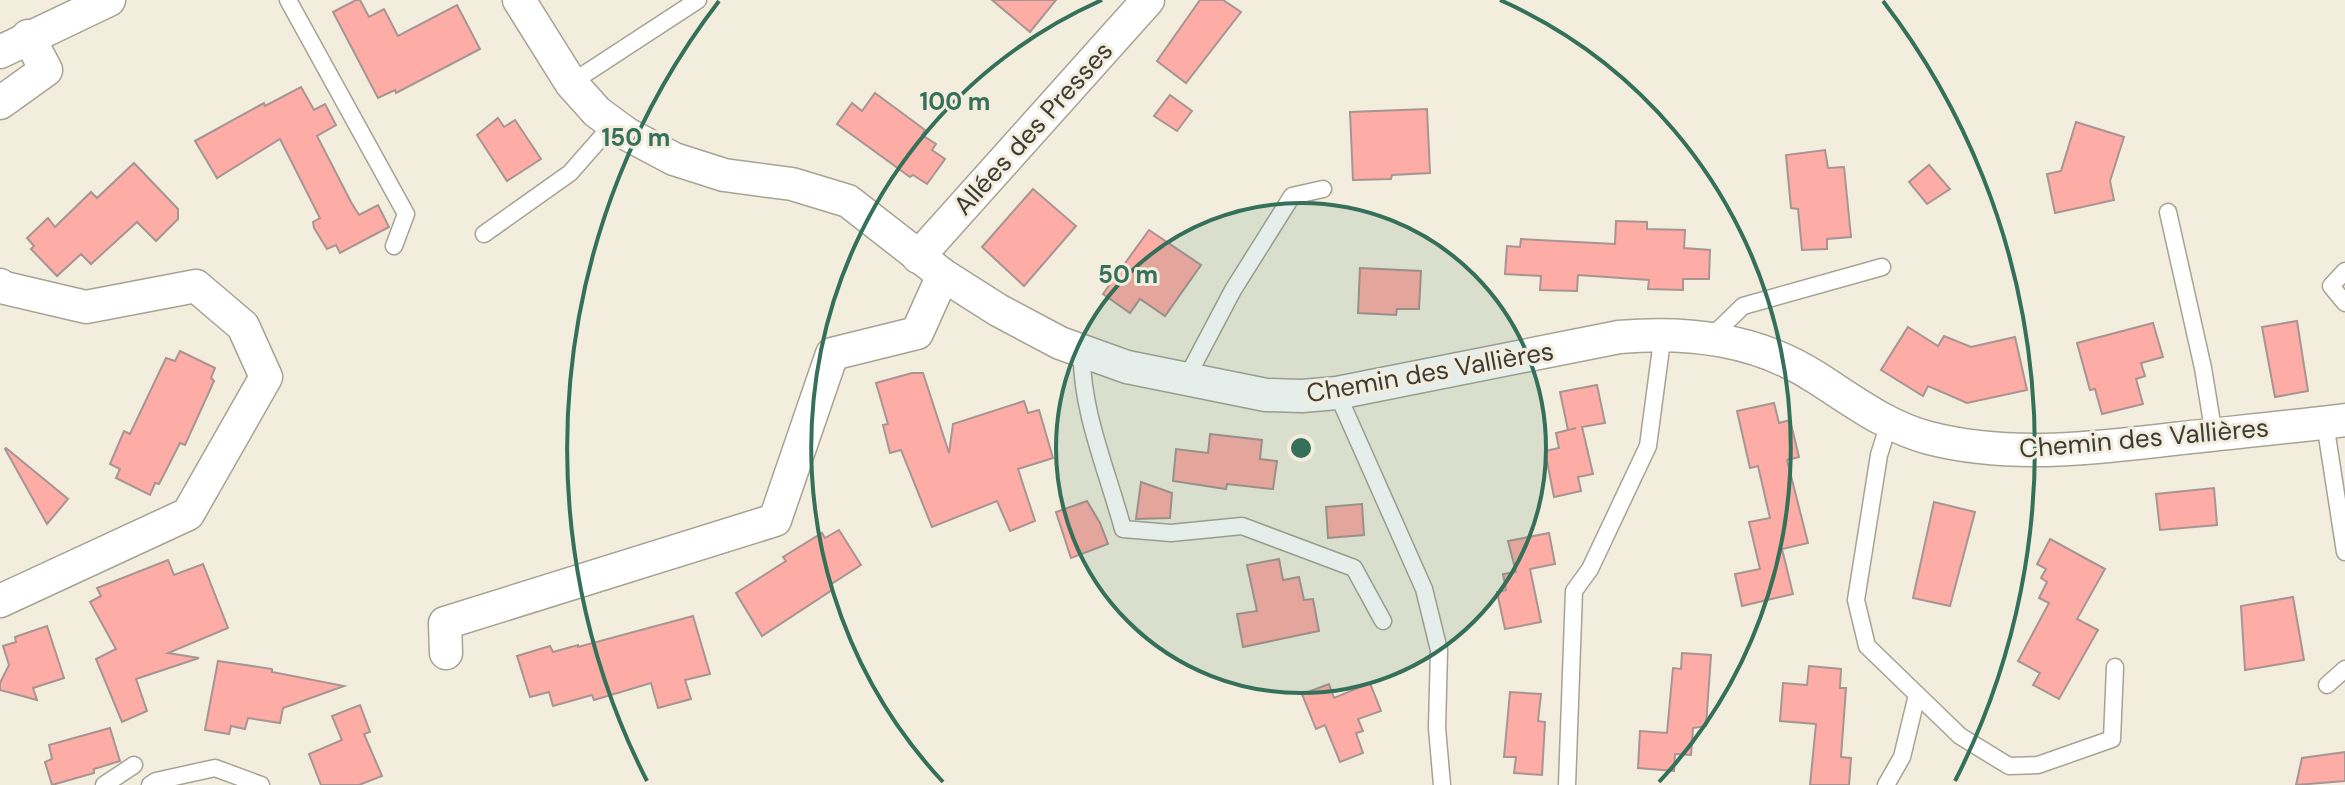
<svg xmlns="http://www.w3.org/2000/svg" width="2345" height="785" viewBox="0 0 2345 785" font-family="'DM Sans',sans-serif">
<style>
.building{fill:#fdada5;stroke:#a89593;stroke-width:2}
.lines{fill:none;stroke-linecap:round;stroke-linejoin:round}
.service-casing{stroke:#a7a394;stroke-width:19}
.minor-casing{stroke:#a7a394;stroke-width:35}
.service{stroke:#fff;stroke-width:16}
.minor{stroke:#fff;stroke-width:32}
.ring{fill:none;stroke:#34705a;stroke-width:4}
.labels{text-anchor:middle;stroke-width:6;stroke-linejoin:round;paint-order:stroke}
.street-label{font-size:26px;fill:#3c3b34;stroke:#f2eddd}
.centre{fill:#34705a;stroke:#f2eddd;stroke-width:4}
.ring-label{font-size:24px;text-anchor:middle;font-weight:bold;fill:#34705a;stroke:#f2eddd;stroke-width:6;stroke-linejoin:round;paint-order:stroke}
</style>
<rect width="100%" height="100%" fill="#f2eddd"/>
<g class="building">
<path d="M356,0H360L369,17L384,9L398,36L457,5L480,49L396,93L395,90L378,98L333,12Z"/>
<path d="M992,0H1056L1030,32Z"/>
<path d="M1200,0H1223L1241,12L1186,83L1157,61Z"/>
<path d="M301,87L314,110L325,104L336,125L317,136L351,202L359,215L378,205L389,227L340,253L336,245L327,249L314,228L313,222L320,218L280,139L217,178L195,141L264,103L265,106Z"/>
<path d="M875,93L925,130L922,135L936,144L932,150L945,159L927,184L913,175L910,177L837,124L852,103L862,111Z"/>
<path d="M1170,95L1192,111L1177,131L1154,116Z"/>
<path d="M1427,109L1430,173L1392,175L1391,179L1353,180L1350,112Z"/>
<path d="M498,118L504,127L515,120L541,159L507,181L477,135Z"/>
<path d="M2076,122L2124,137L2110,181L2114,200L2055,213L2047,174L2061,171Z"/>
<path d="M1825,150L1828,168L1844,167L1851,237L1827,239V249L1802,250L1798,209L1791,208L1786,155Z"/>
<path d="M134,163L178,209V219L156,241L137,222L91,264L81,254L57,276L31,249L34,246L27,238L48,218L55,227L91,192L97,198Z"/>
<path d="M1929,165L1950,189L1927,204L1909,182Z"/>
<path d="M1033,189L1076,226L1024,286L982,247Z"/>
<path d="M1616,221L1647,222V229L1685,230L1684,248L1710,250L1709,279H1683V290L1648,289L1649,280L1578,275L1577,291L1540,290L1541,276L1505,274L1507,246L1520,247L1521,239L1615,244Z"/>
<path d="M1149,230L1201,265L1165,316L1140,299L1130,313L1103,294Z"/>
<path d="M1360,268L1421,271L1419,309H1397L1396,315L1358,313Z"/>
<path d="M2297,321L2308,391L2275,397L2262,327Z"/>
<path d="M2153,323L2163,357L2141,363L2145,376L2136,379L2143,404L2102,414L2095,389L2090,390L2077,343Z"/>
<path d="M1908,327L1938,346L1944,336L1971,347L2015,337L2027,390L1967,403L1928,386L1923,396L1881,370Z"/>
<path d="M180,351L215,368L211,378L214,381L185,445L180,443L159,484L155,483L150,495L116,478L120,469L110,464L124,431L130,434L166,358L175,361Z"/>
<path d="M912,373H923L949,453L953,424L1024,401L1028,413L1039,410L1053,458L1018,469L1035,521L1010,531L997,501L932,527L901,450L890,453L883,425L888,424L876,383Z"/>
<path d="M1597,385L1605,423L1582,427L1593,474L1578,477L1581,491L1554,497L1545,451L1559,448L1556,433L1576,428L1568,430L1560,392Z"/>
<path d="M1774,403L1779,423L1790,420L1799,457L1787,460L1808,543L1782,549L1793,594L1742,606L1735,574L1760,569L1749,522L1770,518L1758,466L1750,468L1737,411Z"/>
<path d="M1210,434L1262,440L1260,459L1277,461L1273,489L1227,484L1226,489L1173,481L1176,449L1208,453Z"/>
<path d="M6,448L68,499L47,524L5,449Z"/>
<path d="M1141,482L1172,493L1170,518L1136,519Z"/>
<path d="M2214,488L2217,525L2160,530L2156,494Z"/>
<path d="M1087,501L1100,523L1108,544L1071,558L1056,512Z"/>
<path d="M1934,502L1975,512L1950,606L1913,598Z"/>
<path d="M1362,504L1364,535L1328,538L1326,507Z"/>
<path d="M839,530L861,565L830,585L832,590L762,636L736,593L786,561L783,557L822,533L825,538Z"/>
<path d="M1549,533L1555,564L1530,569L1541,622L1505,629L1497,592L1506,590L1503,574L1516,572L1508,541Z"/>
<path d="M2050,539L2105,569L2077,619L2098,630L2059,699L2033,685L2040,673L2018,661L2049,603L2039,598L2047,582L2041,578L2046,569L2037,564Z"/>
<path d="M1279,559L1283,580L1299,577L1304,600L1313,599L1319,631L1243,647L1237,614L1257,611L1247,565Z"/>
<path d="M168,560L174,575L203,564L228,628L168,653L199,658L136,679L147,711L122,722L96,659L116,649L90,602L101,596L97,588Z"/>
<path d="M2293,597L2304,660L2245,670L2241,606Z"/>
<path d="M693,616L710,674L685,680L691,699L658,708L651,683L594,700L592,695L553,706L549,692L530,697L517,656L550,646L553,652L578,645V647Z"/>
<path d="M47,626L64,678L33,688L37,700L0,690V683L9,665L3,646L16,642L15,637Z"/>
<path d="M1682,653L1711,655L1706,726L1693,728L1691,755L1675,754L1674,771L1638,768L1640,731L1667,733L1673,668L1681,669Z"/>
<path d="M218,661L272,669V672L344,686L283,708L280,723L248,718L245,729L231,726L229,734L205,730Z"/>
<path d="M1809,666L1841,669L1840,688H1846L1841,757L1851,758L1849,785H1810L1816,724L1780,721L1783,683L1807,685Z"/>
<path d="M1370,683L1381,711L1358,719L1363,731L1356,733L1363,753L1340,762L1325,725L1316,729L1302,694L1329,684L1334,698Z"/>
<path d="M1510,692L1541,694L1538,721L1545,722L1542,775L1514,773L1516,757H1504Z"/>
<path d="M360,705L370,732L364,734L382,776L359,785H321L309,754L342,740L332,716Z"/>
<path d="M110,728L120,761L94,769V773L52,785L45,762L52,759L49,745Z"/>
<path d="M2345,752V781L2296,785L2302,758Z"/>
</g>
<g class="lines">
<defs>
<g id="service">
<path d="M288,0L406,214L394,246"/>
<path d="M571,83L698,0"/>
<path d="M2168,212L2203,368L2214,435"/>
<path d="M484,234L570,173L613,124"/>
<path d="M2345,271L2331,286L2345,303"/>
<path d="M1710,338L1743,306L1882,267"/>
<path d="M1082,351C1080,408 1108,473 1123,529L1171,533L1242,526L1354,568L1383,621"/>
<path d="M1186,379L1233,290L1292,196L1323,189"/>
<path d="M1337,393L1424,589L1439,650L1437,728L1442,785"/>
<path d="M1889,423L1879,455L1856,600L1867,646L1960,736L2009,766L2038,765L2112,739L2115,667"/>
<path d="M2325,423L2345,552"/>
<path d="M2327,685L2345,669"/>
<path d="M104,785L134,765"/>
<path d="M150,785L156,781L215,768L261,785"/>
<path d="M1567,785L1574,591L1590,569L1648,446L1663,333"/>
<path d="M1886,785L1902,757L1917,695"/>
</g>
<g id="minor">
<path d="M519,0L571,83L597,112L627,134L674,159L724,175L792,184L848,201L943,275L998,310L1060,343L1127,367L1266,395L1302,396L1337,393L1619,337C1689,331 1757,339 1817,378C1853,401 1887,427 1929,438C2011,459 2099,448 2182,438C2236,432 2291,427 2345,420"/>
<path d="M0,52L109,0"/>
<path d="M0,103L46,70L28,36"/>
<path d="M918,257L1148,0"/>
<path d="M0,285L1,287L86,307L196,286L243,326L266,377L188,514L0,601"/>
<path d="M446,653L445,623L775,520L832,354L917,333L943,275"/>
</g>
</defs>
<use href="#service" class="service-casing"/>
<use href="#minor" class="minor-casing"/>
<use href="#service" class="service"/>
<use href="#minor" class="minor"/>
</g>
<circle cx="1301" cy="448" r="245" fill="#34705a" fill-opacity=".12"/>
<g class="ring">
<circle cx="1301" cy="448" r="245"/>
<path d="M943 782A490 490 0 0 1 1102 0M1500 0A490 490 0 0 1 1659 782"/>
<path d="M647 781A734 734 0 0 1 719 1M1883 1A734 734 0 0 1 1955 781"/>
</g>
<g class="labels">
<g class="street-label">
<text transform="translate(1033 128) rotate(-48)" y="9">Allées des Presses</text>
<text transform="translate(1430 372) rotate(-10)" y="9">Chemin des Vallières</text>
<text transform="translate(2144 438) rotate(-5)" y="9">Chemin des Vallières</text>
</g>
</g>
<circle cx="1301" cy="448" r="12" class="centre"/>
<g class="ring-label">
<text x="955" y="110">100 m</text>
<text x="636" y="146">150 m</text>
<text x="1128" y="283">50 m</text>
</g>
</svg>
